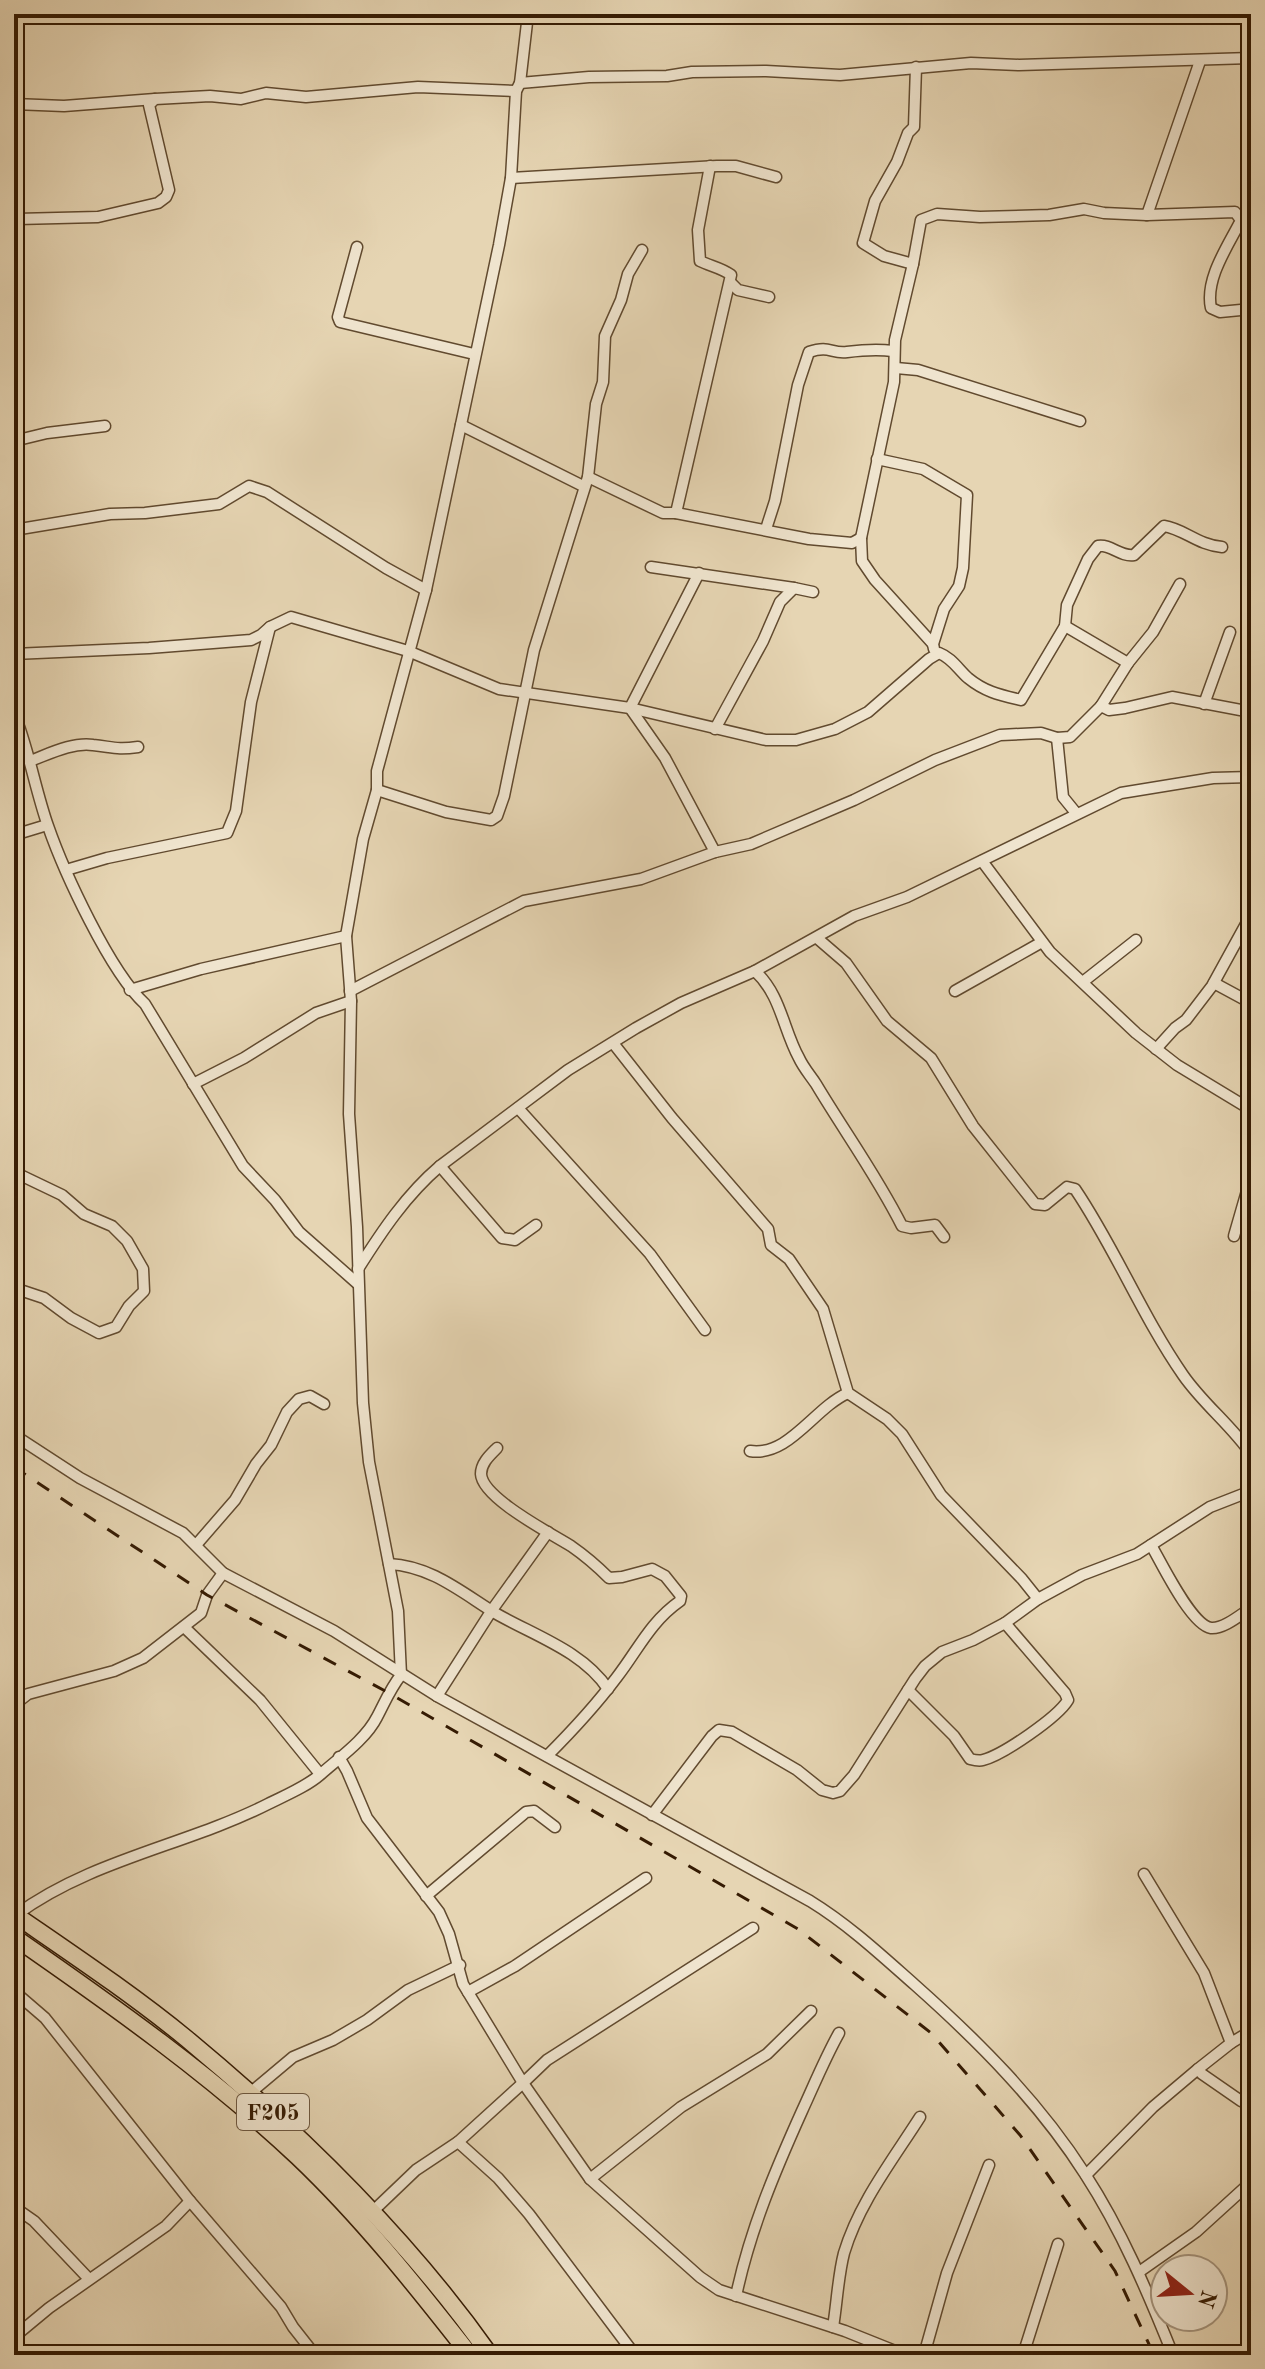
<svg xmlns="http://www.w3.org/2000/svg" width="1265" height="2369" viewBox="0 0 1265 2369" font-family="'Old Standard TT',serif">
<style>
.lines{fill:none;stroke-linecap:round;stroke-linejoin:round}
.minor-casing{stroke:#614a2f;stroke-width:13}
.primary-casing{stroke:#351b03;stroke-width:19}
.minor{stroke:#efe4ce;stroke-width:10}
.primary{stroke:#e6d5b3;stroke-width:16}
.rail{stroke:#351b03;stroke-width:3;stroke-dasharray:14 14;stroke-linecap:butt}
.labels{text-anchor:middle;stroke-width:6;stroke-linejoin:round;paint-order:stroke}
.shield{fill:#efe4ce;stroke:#6d5740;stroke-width:2}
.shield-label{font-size:22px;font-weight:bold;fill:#351b03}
</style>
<rect width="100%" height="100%" fill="#e6d5b3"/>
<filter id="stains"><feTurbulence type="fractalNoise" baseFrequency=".0025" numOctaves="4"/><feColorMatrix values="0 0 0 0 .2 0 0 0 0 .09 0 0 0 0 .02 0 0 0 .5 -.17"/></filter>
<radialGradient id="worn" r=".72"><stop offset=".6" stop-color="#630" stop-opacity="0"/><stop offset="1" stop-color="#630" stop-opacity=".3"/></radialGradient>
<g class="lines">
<defs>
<g id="minor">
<path d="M520,83L589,77L667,76L692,72L766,71L840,75L971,63L1019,65L1251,58"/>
<path d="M14,104L64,106L155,99"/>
<path d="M511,178L717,166H736L776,177"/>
<path d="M1147,215L1200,61"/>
<path d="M14,231L17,219L98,217L158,203L166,197L169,190L149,105L155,99L210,96L241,99L266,93L306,97L418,87L516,91"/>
<path d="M357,247L338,317L340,322L474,354"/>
<path d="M913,264L884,256L863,243L875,201L897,162L908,133L914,127L916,67"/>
<path d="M731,283L738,290L769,297"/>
<path d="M896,368L918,370L1080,421"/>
<path d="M461,425L583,486"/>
<path d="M14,441L47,433L105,426"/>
<path d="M877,459L923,469L967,495L963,568L959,586L944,609L933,644L934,649"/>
<path d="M588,477L663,513H676L731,275C722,268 710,266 700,261L698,230L710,166"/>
<path d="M676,513L809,539L852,543L861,538"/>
<path d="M766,529L775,501L798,385L809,352C830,345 831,354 847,352C863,350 877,349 893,351"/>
<path d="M14,530L110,514L145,513L219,504L249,486L267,492L386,568L426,590"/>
<path d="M651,567L794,588"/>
<path d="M699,573L630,708L665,758L715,852"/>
<path d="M1065,626L1128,663L1101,706"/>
<path d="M933,644L875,580L862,561L861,538L894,382L895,340L913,264L921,220L937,214L980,217L1049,215L1084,209L1104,213L1147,215L1235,212L1243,223L1239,224C1226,249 1205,280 1211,308L1220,312L1251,309"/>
<path d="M14,654L149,648L251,640L261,635L270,627L291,617L408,651L499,689L630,708L766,740H796L835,729L868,712L929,659L939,653C952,658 958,669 968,678C985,692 1000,695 1021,700L1065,626L1067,605L1088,559L1098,546C1111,544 1120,557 1134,555L1164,526C1184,529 1198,545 1222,547"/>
<path d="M1128,663L1153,632L1180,584"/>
<path d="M1204,704L1230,632"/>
<path d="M14,713C29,750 35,789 48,826C64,872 110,972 145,1004L243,1166L275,1200L299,1232L358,1284"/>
<path d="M715,729L763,641L780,602L794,588L813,592"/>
<path d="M1057,738L1063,797L1076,813"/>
<path d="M30,761C49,754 72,742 93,745C113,747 116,750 138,747"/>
<path d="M377,790L446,812L491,820L497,816L504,796L534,650L588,477L596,404L603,382L605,336L621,300L628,274L642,250"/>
<path d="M14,835L47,825"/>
<path d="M982,861L1050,952L1136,1033L1177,1065L1248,1108L1251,1115"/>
<path d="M66,870L107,858L227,833L236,811L251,702L270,627"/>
<path d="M817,938L846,963L887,1021L931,1058L973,1126L1035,1204L1045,1205L1067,1187L1075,1189C1115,1248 1142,1316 1183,1375C1203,1404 1232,1426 1251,1454"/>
<path d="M755,971C781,995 783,1029 799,1058C803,1067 810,1075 816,1084C844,1131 877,1176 902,1226L911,1228L935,1225L944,1237"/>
<path d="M1084,981L1136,940"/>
<path d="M1214,983L1251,1003"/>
<path d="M130,990L201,969L346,936"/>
<path d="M350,991L524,901L641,879L715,852L751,844L854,800L935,760L1000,735L1041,733L1057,738L1070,737L1101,706L1109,710L1125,708L1172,697L1251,712"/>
<path d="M955,991L1042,942"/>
<path d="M613,1043L672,1118L768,1229L771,1245L789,1259L823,1309L848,1393L887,1419L902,1434L941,1495L1022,1579L1038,1599"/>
<path d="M1156,1049L1175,1028L1186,1020L1212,986L1251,915"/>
<path d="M193,1084L244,1058L316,1013L351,1001"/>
<path d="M518,1108L650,1254L705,1330"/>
<path d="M440,1166L502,1238L515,1240L536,1225"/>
<path d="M14,1172L62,1195L84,1214L112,1226L127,1241L143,1269L144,1291L129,1306L116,1327L99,1333L71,1318L44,1298L14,1288"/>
<path d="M1234,1236L1251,1177"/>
<path d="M358,1269C382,1231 406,1195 440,1166L568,1070L636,1028L681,1003L755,971L854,916L907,897L1121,793L1213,778L1251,777"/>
<path d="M14,1435L80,1478L183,1533L223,1573L334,1631L437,1696L810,1901C849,1925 881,1955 915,1985C978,2041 1039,2102 1085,2174C1122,2231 1148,2293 1173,2355"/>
<path d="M497,1448C490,1455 481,1463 481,1474C482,1498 552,1534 571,1546C584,1555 598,1567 609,1578L622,1577L652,1569L665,1576L681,1596L680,1601C650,1622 638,1650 617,1677C596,1705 572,1731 547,1756"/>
<path d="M750,1451C789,1457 814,1408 848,1393"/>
<path d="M196,1545L235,1500L256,1464L271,1445L287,1412L299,1399L310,1396L324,1404"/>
<path d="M1151,1545C1161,1562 1191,1625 1211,1628C1224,1629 1240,1615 1251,1608"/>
<path d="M389,1564C431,1566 461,1592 495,1613C533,1635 583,1651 608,1689"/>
<path d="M184,1627L260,1700L320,1774"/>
<path d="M908,1690L954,1736L970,1759C974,1760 979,1761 983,1760C1003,1755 1058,1717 1068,1700L1065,1693L1005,1623"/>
<path d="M437,1696L492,1610L548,1532"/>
<path d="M14,1705L28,1694L114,1671L143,1658L201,1613L207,1595L223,1573"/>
<path d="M339,1757L347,1771L367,1818L439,1912L449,1934L463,1984L523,2083L547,2060L753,1928"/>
<path d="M652,1815L712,1736L719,1730L732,1732L797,1770L822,1790L833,1793L840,1791L854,1775L915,1679L925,1666L942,1652L973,1640L1005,1623L1038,1599L1082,1575L1137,1554L1210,1507L1251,1491"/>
<path d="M1248,1866L1251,1884"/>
<path d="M1144,1874L1204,1973L1231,2043L1198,2069"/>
<path d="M426,1896L526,1812L534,1811L555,1827"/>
<path d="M16,1915C90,1860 187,1845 268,1804C286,1795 306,1787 321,1774C339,1758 366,1739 377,1717C385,1702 390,1689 401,1675L398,1611L369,1462L363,1403L357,1227L349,1114L351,1001L346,936L363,839L377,790V771L426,590L499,245L511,178L516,91L520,83L528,14"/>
<path d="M468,1992L515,1966L646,1878"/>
<path d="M16,1993L45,2018L190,2201L281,2307L293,2327L315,2355"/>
<path d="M1231,2043L1251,2031"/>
<path d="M249,2094L293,2057L333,2040L367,2020L408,1990L460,1965"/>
<path d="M458,2142L523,2083L590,2179L700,2277L719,2290L845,2331L905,2355"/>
<path d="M1086,2175L1153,2107L1198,2069L1202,2074L1241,2101L1251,2104"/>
<path d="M590,2179L681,2107L767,2054L811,2011"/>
<path d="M14,2207L34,2221L89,2279"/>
<path d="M371,2213L416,2170L458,2142L498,2178L529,2214L635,2355"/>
<path d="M1139,2272L1196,2232L1251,2182"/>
<path d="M736,2296C750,2230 775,2171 802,2111C814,2085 825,2058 839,2033"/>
<path d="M833,2327C837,2303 838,2276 844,2253C859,2203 892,2161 920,2117"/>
<path d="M14,2337L49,2308L166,2226L190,2201"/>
<path d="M924,2355L947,2273L989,2165"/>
<path d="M1023,2355L1058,2244"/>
</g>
<g id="primary">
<path d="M14,1914C72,1954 132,1994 187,2039C299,2132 406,2236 490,2355"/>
<path d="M14,1937C112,2005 211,2075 298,2157C361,2217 416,2286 470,2355"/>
</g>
</defs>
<use href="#minor" class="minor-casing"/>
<use href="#primary" class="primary-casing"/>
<use href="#minor" class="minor"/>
<use href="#primary" class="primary"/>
<path class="rail" d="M14,1467L207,1595L387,1692L798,1929L931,2033L1020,2135L1115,2271L1154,2355"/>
</g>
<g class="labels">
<rect class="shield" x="237" y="2094" width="72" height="36" rx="6"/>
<g class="shield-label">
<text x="273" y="2120">F205</text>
</g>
</g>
<rect width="1265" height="2369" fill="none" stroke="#e6d5b3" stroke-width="48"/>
<rect x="16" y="16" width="1233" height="2337" fill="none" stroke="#351b03" stroke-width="4"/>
<rect x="24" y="24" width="1217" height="2321" fill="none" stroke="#351b03" stroke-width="2"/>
<g transform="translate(1189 2293) rotate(108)"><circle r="38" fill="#efe4ce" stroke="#a5947d" stroke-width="2"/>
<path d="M0-6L14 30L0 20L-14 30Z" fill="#8f2418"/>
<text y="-12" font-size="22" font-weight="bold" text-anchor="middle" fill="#351b03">N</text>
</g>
<rect width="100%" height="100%" filter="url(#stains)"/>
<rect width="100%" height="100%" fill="url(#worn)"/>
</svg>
